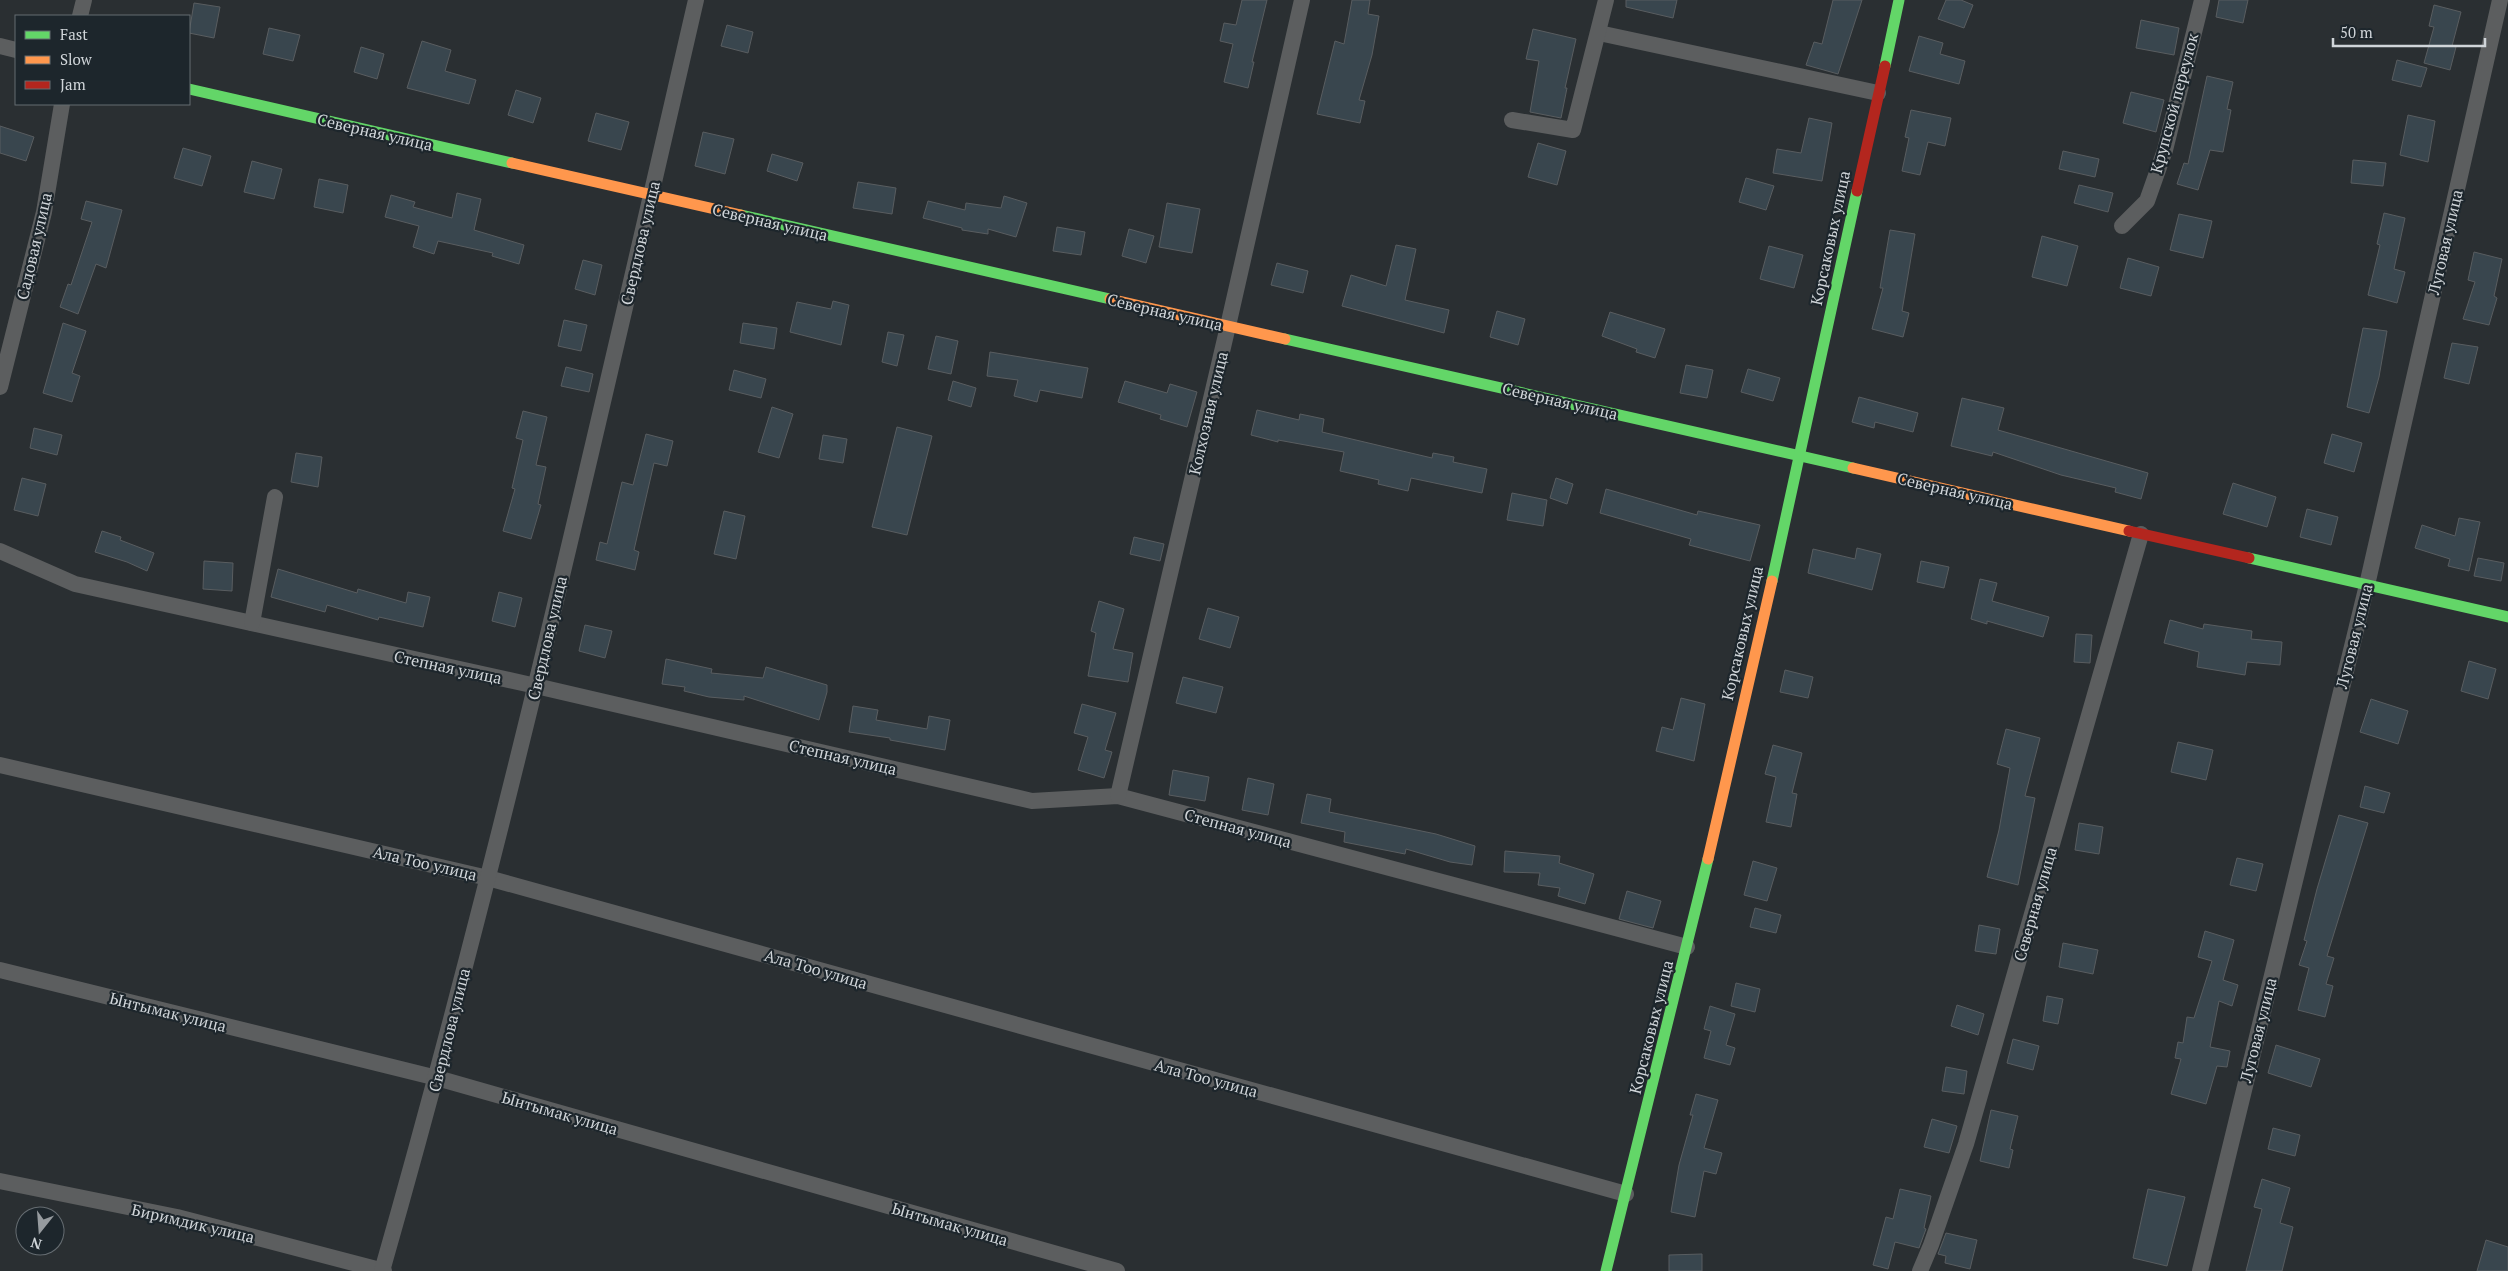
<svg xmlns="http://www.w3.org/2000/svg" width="2508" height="1271" viewBox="0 0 2508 1271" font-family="'PT Serif',serif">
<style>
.building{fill:#39464e;stroke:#595d60}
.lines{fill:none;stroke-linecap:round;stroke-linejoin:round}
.street{stroke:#5c5e5f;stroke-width:16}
.fast{stroke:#63d668;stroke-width:11}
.slow{stroke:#ff974d;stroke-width:11}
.jam{stroke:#b3261e;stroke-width:11}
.labels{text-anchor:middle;stroke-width:4.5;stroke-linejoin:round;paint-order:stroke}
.street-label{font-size:16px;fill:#d0d5d9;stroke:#1d262c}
</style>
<rect width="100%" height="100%" fill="#2a2f32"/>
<g class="building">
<path d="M1242,0H1267L1252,62H1254L1248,88L1224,82L1233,44L1220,41L1224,23L1236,25Z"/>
<path d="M1352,0H1370L1368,14L1379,16L1372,55L1359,100L1365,101L1360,123L1317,114L1335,41L1344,44Z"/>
<path d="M1626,0H1677L1673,18L1626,7Z"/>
<path d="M1833,0H1862L1838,74L1806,65L1814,42L1822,44Z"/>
<path d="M1946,0H1961L1973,5L1964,28L1938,19Z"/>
<path d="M2219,0H2248L2243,23L2216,17Z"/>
<path d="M194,3L220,7L214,38L189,33Z"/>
<path d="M2434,5L2461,12L2452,46L2456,47L2450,70L2424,63L2434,27L2429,26Z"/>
<path d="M2141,20L2179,28L2174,55L2136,48Z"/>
<path d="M727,25L753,32L748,53L721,46Z"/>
<path d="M269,28L300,35L293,61L263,54Z"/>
<path d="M1533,29L1576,39L1565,88H1567L1561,118L1530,112L1539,61L1526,59Z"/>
<path d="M1919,36L1943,43L1940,54L1965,61L1959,84L1909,71Z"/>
<path d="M422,41L451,50L445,71L476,80L469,104L407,88Z"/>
<path d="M361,47L384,54L377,79L354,72Z"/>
<path d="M2397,60L2427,68L2421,87L2392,80Z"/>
<path d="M2207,76L2233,82L2227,109L2231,110L2223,152L2210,150L2198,190L2177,184L2184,163L2188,164Z"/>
<path d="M516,90L541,98L533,123L508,115Z"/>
<path d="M2131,92L2164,100L2156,132L2123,123Z"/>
<path d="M1911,110L1951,118L1945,146L1928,142L1920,175L1902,171L1909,138L1905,137Z"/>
<path d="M596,113L629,122L621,150L588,141Z"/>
<path d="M2408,115L2435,121L2428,162L2400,155Z"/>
<path d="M1809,118L1832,123L1822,181L1773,173L1777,149L1801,153Z"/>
<path d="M0,126L34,137L26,161L0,153Z"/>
<path d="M703,132L734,139L725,174L695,166Z"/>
<path d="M1538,143L1566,151L1557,185L1528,177Z"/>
<path d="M183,148L211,156L202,186L174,178Z"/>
<path d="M2063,151L2099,159L2095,177L2059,169Z"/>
<path d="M772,154L803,163L797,181L767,171Z"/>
<path d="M2353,160L2386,163L2383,186L2351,183Z"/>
<path d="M252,161L282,169L274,199L244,192Z"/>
<path d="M1746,178L1774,186L1766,210L1739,202Z"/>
<path d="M319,179L348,185L343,213L314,207Z"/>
<path d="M858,182L896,188L892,214L853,208Z"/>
<path d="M2079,185L2113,193L2108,212L2074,203Z"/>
<path d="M457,193L481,199L474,230L524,245L519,264L492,256L493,253L438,241L434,254L413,247L419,226L385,217L391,195L415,202L413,207L452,218Z"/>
<path d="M1004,196L1027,203L1016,237L988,229V234L962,230V228L923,218L928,201L965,210L966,203L1001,208Z"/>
<path d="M86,201L122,210L106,268L96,264L78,314L60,307L68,284L71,285L92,222L81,219Z"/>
<path d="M1167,203L1200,209L1192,253L1159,247Z"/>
<path d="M2384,213L2405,218L2394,269L2405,272L2397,303L2368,295L2380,245L2377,244Z"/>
<path d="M2179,214L2212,221L2203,258L2170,250Z"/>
<path d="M1057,227L1085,232L1081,255L1053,251Z"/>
<path d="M1129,229L1154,236L1146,263L1122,256Z"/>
<path d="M1890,230L1915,234L1902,311L1909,313L1903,337L1872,329L1883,288H1880Z"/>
<path d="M2042,236L2078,246L2067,286L2032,277Z"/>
<path d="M1396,245L1416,249L1405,300L1449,310L1444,333L1342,306L1351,275L1386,286Z"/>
<path d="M1769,246L1803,255L1794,288L1760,279Z"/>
<path d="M2474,252L2502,259L2494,296L2497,298L2489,325L2463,319L2475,282L2468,280Z"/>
<path d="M2128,258L2159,267L2151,296L2120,288Z"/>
<path d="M583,260L602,265L595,295L575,289Z"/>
<path d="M1277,263L1308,271L1303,293L1271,285Z"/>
<path d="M833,301L849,305L841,345L790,332L797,302L831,309Z"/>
<path d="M1497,311L1525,319L1518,345L1490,337Z"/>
<path d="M1610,312L1665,329L1655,358L1636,352L1637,349L1602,336Z"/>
<path d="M564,320L587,325L581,351L558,346Z"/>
<path d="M63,323L86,331L72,373L80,376L72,402L43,393Z"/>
<path d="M743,323L777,328L774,349L740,343Z"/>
<path d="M2363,328L2387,331L2379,377L2369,413L2347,407Z"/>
<path d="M888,332L904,335L897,366L882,362Z"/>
<path d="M936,336L958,341L951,374L928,369Z"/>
<path d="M2452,343L2478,347L2469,384L2444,378Z"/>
<path d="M990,352L1088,368L1082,398L1040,390L1037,402L1014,396L1018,380L987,376Z"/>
<path d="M1686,365L1713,370L1707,398L1680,393Z"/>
<path d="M566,367L593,374L589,392L561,386Z"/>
<path d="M1748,369L1780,378L1773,401L1741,392Z"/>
<path d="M734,370L766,379L761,398L729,390Z"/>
<path d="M953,381L976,388L971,407L948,400Z"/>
<path d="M1125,381L1167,393L1170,384L1197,392L1187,427L1160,419L1161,415L1118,402Z"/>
<path d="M1859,397L1918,413L1913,432L1875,422L1874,428L1852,422Z"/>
<path d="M1962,398L2004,408L1998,430L2148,473L2141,499L2115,492L2116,488L2061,475L1993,452L1992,456L1951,446Z"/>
<path d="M772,407L793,414L779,458L758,452Z"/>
<path d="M1257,410L1299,420L1300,414L1324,419L1322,432L1432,458L1433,453L1454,457L1453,462L1487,469L1482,493L1411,478L1408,491L1378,484L1379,480L1340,471L1344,452L1278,440V442L1251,435Z"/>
<path d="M523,411L547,417L536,465L546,467L538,504L541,505L531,539L503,531L515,489L512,488L523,440L516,438Z"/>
<path d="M897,427L932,436L907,535L872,527Z"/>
<path d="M34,428L62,435L57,455L30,448Z"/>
<path d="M646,434L673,441L667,466L654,463L634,550L639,552L635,570L596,560L600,542L607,544L622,482L633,485Z"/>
<path d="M2332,434L2362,443L2354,472L2324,463Z"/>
<path d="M823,435L847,439L843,463L819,459Z"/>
<path d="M296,453L322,457L318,487L291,482Z"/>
<path d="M22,478L46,484L38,516L14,510Z"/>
<path d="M1556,478L1573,484L1567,504L1550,498Z"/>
<path d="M2233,483L2276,497L2267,527L2223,514Z"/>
<path d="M1606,489L1697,515L1698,511L1760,525L1750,561L1689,545L1691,539L1600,513Z"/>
<path d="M1512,493L1547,500L1543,526L1507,520Z"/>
<path d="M2307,509L2338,517L2331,545L2300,537Z"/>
<path d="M724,511L745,516L736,559L714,554Z"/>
<path d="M2459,518L2480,522L2469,571L2448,566L2450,559L2415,548L2422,525L2455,536Z"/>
<path d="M102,531L121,537L120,540L154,553L147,571L127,562L95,552Z"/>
<path d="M1134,537L1164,544L1160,561L1130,554Z"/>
<path d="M1857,548L1881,554L1872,590L1808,573L1813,549L1855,559Z"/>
<path d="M2478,558L2504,563L2501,581L2474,576Z"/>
<path d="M204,561L233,563L232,591L203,589Z"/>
<path d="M1921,561L1949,567L1944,588L1917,582Z"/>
<path d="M278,569L357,593L358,589L406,603L408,592L430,597L423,627L379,617L378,620L327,605L325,612L271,597Z"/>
<path d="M1980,579L1997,583L1992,601L2049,617L2043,637L1987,621V624L1971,619Z"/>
<path d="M499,592L522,598L515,627L492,621Z"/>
<path d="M1099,601L1124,609L1113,649L1133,653L1128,682L1088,676L1096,633L1091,631Z"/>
<path d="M1208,608L1239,617L1230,648L1199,639Z"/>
<path d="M2170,620L2203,629L2204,624L2252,631L2251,639L2282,642L2280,665L2247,662L2245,675L2197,667L2199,652L2164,643Z"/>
<path d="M585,625L612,631L605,658L579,651Z"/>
<path d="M2076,634L2092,635L2090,663L2074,662Z"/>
<path d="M666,659L712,669L711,673L763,678L766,667L827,685V692L819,720L744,696V700L709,697L684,691L685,687L662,684Z"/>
<path d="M2469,661L2496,669L2488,699L2461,691Z"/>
<path d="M1785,670L1813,677L1808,698L1780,692Z"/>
<path d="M1183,677L1223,687L1216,713L1176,703Z"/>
<path d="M1681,698L1705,704L1694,761L1656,751L1662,727L1673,730Z"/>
<path d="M2371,699L2408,711L2398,744L2360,732Z"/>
<path d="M1082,704L1116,713L1105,750L1112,752L1104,778L1078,770L1088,737L1074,733Z"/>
<path d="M853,706L878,710L876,720L927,729L929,716L950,720L945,750L890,740V738L849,732Z"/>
<path d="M2006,729L2040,738L2025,796L2035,798L2018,885L1987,877L1999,830L2010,768L1997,764Z"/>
<path d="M2178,742L2213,750L2206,780L2171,772Z"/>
<path d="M1773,745L1802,753L1792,793L1797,794L1791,827L1766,822L1776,777L1765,774Z"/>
<path d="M1173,770L1209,777L1205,801L1169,795Z"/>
<path d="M1248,778L1274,784L1268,815L1242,810Z"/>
<path d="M2365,786L2390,793L2384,813L2360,807Z"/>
<path d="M1307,794L1331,799L1329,812L1436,834L1475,846L1472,865L1450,862L1406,849L1405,854L1344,842L1345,832L1301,823Z"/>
<path d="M2339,815L2368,823L2327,956L2334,958L2326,984L2333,986L2325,1017L2298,1010L2309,968L2299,965L2307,941L2304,940L2317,889Z"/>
<path d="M2079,823L2103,827L2099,854L2075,850Z"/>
<path d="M1505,851L1560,856L1559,863L1594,874L1585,904L1558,896L1560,888L1538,885L1540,873L1504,872Z"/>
<path d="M2237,858L2263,864L2256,891L2230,885Z"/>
<path d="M1753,861L1777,868L1767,901L1744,895Z"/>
<path d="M1627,891L1661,901L1653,928L1619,919Z"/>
<path d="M1755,908L1781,915L1776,933L1750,927Z"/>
<path d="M1979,925L2000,929L1996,954L1975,951Z"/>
<path d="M2205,931L2234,940L2223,980L2238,985L2232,1006L2219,1001L2210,1047L2230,1051L2227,1067L2217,1066L2206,1104L2171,1094L2181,1059L2175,1058L2178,1042L2183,1043L2187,1017L2194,1018L2212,961L2198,957Z"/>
<path d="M2063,943L2098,950L2093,974L2059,967Z"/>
<path d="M1736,983L1760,989L1755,1012L1731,1006Z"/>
<path d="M2047,996L2063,999L2058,1024L2043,1021Z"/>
<path d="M1957,1005L1984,1014L1978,1035L1951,1026Z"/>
<path d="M1710,1006L1735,1014L1726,1045L1735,1048L1730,1065L1704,1058L1711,1031L1704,1029Z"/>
<path d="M2013,1039L2039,1046L2033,1070L2007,1063Z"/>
<path d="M2276,1045L2320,1059L2311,1087L2268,1073Z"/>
<path d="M1946,1067L1967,1071L1964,1094L1942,1091Z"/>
<path d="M1696,1094L1718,1100L1704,1148L1722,1153L1716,1174L1704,1171L1695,1217L1671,1212L1679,1165L1693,1115H1690Z"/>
<path d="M1991,1110L2018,1116L2010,1149L2013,1150L2009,1168L1980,1161Z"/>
<path d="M1932,1119L1957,1126L1949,1153L1924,1147Z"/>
<path d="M2273,1128L2300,1135L2295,1156L2268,1149Z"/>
<path d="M2262,1179L2290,1188L2280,1223L2293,1227L2282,1271H2246L2262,1209L2254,1207Z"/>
<path d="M1900,1189L1931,1196L1924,1228L1926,1229L1919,1248L1895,1242L1888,1269L1873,1265L1886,1217L1893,1219Z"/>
<path d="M2148,1189L2185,1197L2167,1266L2133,1258Z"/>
<path d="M1946,1233L1977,1240L1970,1269L1945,1263L1946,1256L1938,1254Z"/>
<path d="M2486,1240L2508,1247V1271H2477Z"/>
<path d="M1702,1254V1271H1669V1255Z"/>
</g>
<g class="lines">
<g class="street">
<path d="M80,16L84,0"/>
<path d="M1599,33L1878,93"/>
<path d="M0,46L16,50"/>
<path d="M1512,120L1573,130L1606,0"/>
<path d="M2122,226L2147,201L2165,150L2202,0"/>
<path d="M0,387L44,212L62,104"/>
<path d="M0,551L75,584L536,686L1032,801L1118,796L1687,947"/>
<path d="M252,623L275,497"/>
<path d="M0,765L488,878L1626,1194"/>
<path d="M1118,796L1228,326L1302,0"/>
<path d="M0,970L437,1078L1117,1271"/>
<path d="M0,1181L177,1217L384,1271"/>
<path d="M382,1271C502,851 598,425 696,0"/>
<path d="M1920,1271L1931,1245L1966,1144L2141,534"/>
<path d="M2200,1271L2367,585L2500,0"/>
</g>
<g class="fast">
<path d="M1885,66L1899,0"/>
<path d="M189,89L512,163"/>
<path d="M741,215L1110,299"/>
<path d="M1285,339L1853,468"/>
<path d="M2249,558L2508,617"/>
<path d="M1772,581L1857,191"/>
<path d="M1606,1271L1708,859"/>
</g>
<g class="slow">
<path d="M512,163L741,215"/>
<path d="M1110,299L1285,339"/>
<path d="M1853,468L2129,531"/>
<path d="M1708,859L1772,581"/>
</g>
<g class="jam">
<path d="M1857,191L1885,66"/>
<path d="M2129,531L2249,558"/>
</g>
</g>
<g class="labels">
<g class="street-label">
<text transform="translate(2174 103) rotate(-75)" y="6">Крупской переулок</text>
<text transform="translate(375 132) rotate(13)" y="6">Северная улица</text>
<text transform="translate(770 222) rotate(13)" y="6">Северная улица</text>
<text transform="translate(1830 238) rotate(-78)" y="6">Корсаковых улица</text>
<text transform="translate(2445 242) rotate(-77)" y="6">Луговая улица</text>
<text transform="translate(640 243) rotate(-77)" y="6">Свердлова улица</text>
<text transform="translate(34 246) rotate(-77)" y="6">Садовая улица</text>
<text transform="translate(1165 312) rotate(13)" y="6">Северная улица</text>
<text transform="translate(1560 401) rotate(13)" y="6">Северная улица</text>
<text transform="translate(1208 413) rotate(-77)" y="6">Колхозная улица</text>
<text transform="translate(1955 491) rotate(13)" y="6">Северная улица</text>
<text transform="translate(1742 633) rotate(-77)" y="6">Корсаковых улица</text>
<text transform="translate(2354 636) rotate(-76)" y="6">Луговая улица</text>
<text transform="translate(547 638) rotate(-77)" y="6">Свердлова улица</text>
<text transform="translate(448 667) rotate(12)" y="6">Степная улица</text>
<text transform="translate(843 757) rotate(13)" y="6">Степная улица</text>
<text transform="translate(1238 828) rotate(15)" y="6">Степная улица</text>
<text transform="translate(425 863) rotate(13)" y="6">Ала Тоо улица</text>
<text transform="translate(2035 904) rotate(-74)" y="6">Северная улица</text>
<text transform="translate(816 969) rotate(16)" y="6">Ала Тоо улица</text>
<text transform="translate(168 1012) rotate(14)" y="6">Ынтымак улица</text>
<text transform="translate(1651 1027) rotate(-76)" y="6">Корсаковых улица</text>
<text transform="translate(449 1030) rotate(-76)" y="6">Свердлова улица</text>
<text transform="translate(2258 1030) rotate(-76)" y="6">Луговая улица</text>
<text transform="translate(1206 1078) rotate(15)" y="6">Ала Тоо улица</text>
<text transform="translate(560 1113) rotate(16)" y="6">Ынтымак улица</text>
<text transform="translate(193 1223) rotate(13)" y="6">Биримдик улица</text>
<text transform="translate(950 1224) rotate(16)" y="6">Ынтымак улица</text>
</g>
</g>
<rect x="15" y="15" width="175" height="90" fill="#1d262c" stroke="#656c71"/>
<rect x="25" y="31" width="25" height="8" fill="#63d668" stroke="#656c71"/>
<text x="60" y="40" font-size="15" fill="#d0d5d9">Fast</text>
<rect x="25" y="56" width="25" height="8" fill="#ff974d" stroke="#656c71"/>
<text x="60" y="65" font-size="15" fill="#d0d5d9">Slow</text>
<rect x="25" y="81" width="25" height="8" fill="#b3261e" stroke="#656c71"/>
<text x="60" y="90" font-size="15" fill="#d0d5d9">Jam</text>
<g transform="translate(40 1231) rotate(197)"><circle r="24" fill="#1d262c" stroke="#656c71"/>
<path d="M0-4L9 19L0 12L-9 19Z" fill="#969b9f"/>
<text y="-8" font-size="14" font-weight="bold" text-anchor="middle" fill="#d0d5d9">N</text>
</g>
<path d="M2333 38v8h152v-8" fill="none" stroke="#d0d5d9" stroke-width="2.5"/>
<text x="2340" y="38" font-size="15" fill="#d0d5d9" stroke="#1d262c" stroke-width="4" paint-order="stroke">50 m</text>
</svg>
